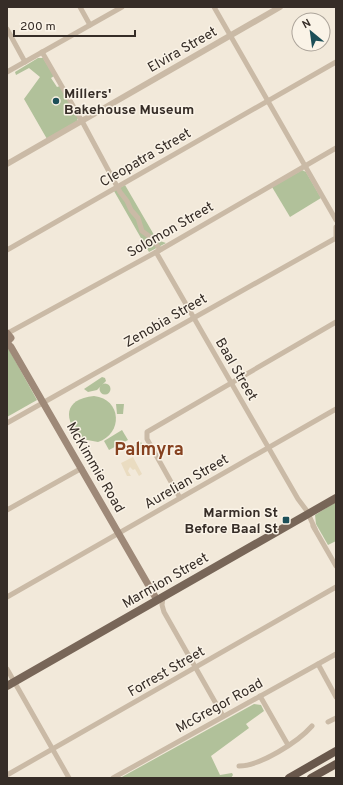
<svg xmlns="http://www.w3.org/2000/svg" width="343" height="785" viewBox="0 0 343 785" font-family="Overpass,sans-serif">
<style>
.green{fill:#b1c19a}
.plaza{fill:#eadcc1}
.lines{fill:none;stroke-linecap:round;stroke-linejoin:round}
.minor{stroke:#cabaa6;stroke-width:5}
.tertiary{stroke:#cabaa6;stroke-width:6}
.secondary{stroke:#9e8978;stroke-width:7}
.primary{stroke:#786658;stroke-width:8}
.trunk{stroke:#68574b;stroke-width:8}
.poi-dot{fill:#1c4f58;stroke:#faf3e7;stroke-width:1.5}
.labels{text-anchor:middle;stroke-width:3;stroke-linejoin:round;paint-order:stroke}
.street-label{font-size:14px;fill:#362d27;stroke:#faf3e7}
.poi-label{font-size:14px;font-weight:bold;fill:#362d27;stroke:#faf3e7;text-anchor:start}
.district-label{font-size:18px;font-weight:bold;fill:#86411f;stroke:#faf3e7}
</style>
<rect width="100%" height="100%" fill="#f2e9da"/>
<g class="green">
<path d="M38,58H43L54,76L51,78L57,87L60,86L78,118L77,121L47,139L24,99L40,77L29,68L16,75L15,72Z"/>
<path d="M302,170L306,172L321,198L290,217L272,187Z"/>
<path d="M125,185L157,240L166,243L149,252L114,191Z"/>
<path d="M7,346L37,400L7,417Z"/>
<path d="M102,377L105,378L106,381L97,390L88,392L84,389Z"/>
<circle cx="105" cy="389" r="5.5"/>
<path d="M94,396C122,399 123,434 98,442L82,439C63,420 63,399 94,396Z"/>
<path d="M116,404H124L123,414H117Z"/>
<path d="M122,430L128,440L109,450L104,441Z"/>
<path d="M141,442L145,449L138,455L133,446Z"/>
<path d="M336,502V541L328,545L316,524L315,515Z"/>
<path d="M254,704L261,705L264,711L246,724L249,728L211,756L220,775L232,773L233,775L231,778H120Z"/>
</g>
<path class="plaza" d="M133,457L142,474L139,476L135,469L133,470L130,467L128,471L131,476H127L121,463Z"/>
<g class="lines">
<g class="minor">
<path d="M80,7L90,25"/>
<path d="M214,7L336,220"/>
<path d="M7,29L25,62"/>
<path d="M42,52L83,123L120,192L127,201L131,210L138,218L142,231L153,239L160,250"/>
<path d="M7,72L122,7"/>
<path d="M336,227V236"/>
<path d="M7,250L336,62"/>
<path d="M156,252L298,499L307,511L315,529"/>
<path d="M8,333L160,250L336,148"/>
<path d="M7,423L336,238"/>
<path d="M180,498L147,439V432L336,322"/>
<path d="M7,510L82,468"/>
<path d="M313,526L336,566"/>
<path d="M7,597L336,409"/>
<path d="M163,597L162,605L164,612L223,716"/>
<path d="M318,664L336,697"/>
<path d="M7,669L69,778"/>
<path d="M260,696L288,745"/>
<path d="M328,722L336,718"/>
<path d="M239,766C260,766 298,742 312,726"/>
<path d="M7,775L336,587"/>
<path d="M113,778L336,654"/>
</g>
<path class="tertiary" d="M7,164L280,7"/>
<g class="secondary">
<path d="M7,333L11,338L7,342"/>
<path d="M7,343L11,347L157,600"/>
</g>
<path class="primary" d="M7,686L336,498"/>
<g class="trunk">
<path d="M289,778L336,751"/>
<path d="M311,778L336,764"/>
</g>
</g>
<g class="poi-dot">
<circle cx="56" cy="101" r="4"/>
<rect x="282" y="516" width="8" height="8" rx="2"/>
</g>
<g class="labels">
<g class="street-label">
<text transform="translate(182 49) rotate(-30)" y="5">Elvira Street</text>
<text transform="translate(145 157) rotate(-30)" y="5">Cleopatra Street</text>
<text transform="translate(170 229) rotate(-30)" y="5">Solomon Street</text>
<text transform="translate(165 320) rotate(-30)" y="5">Zenobia Street</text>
<text transform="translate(237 369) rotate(60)" y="5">Baal Street</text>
<text transform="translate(96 467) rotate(60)" y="5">McKimmie Road</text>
<text transform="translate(186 481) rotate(-30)" y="5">Aurelian Street</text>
<text transform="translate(165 580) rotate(-30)" y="5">Marmion Street</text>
<text transform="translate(166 671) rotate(-30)" y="5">Forrest Street</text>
<text transform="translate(219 705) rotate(-29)" y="5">McGregor Road</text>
</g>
<g class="poi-label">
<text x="64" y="98">Millers'<tspan x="64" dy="16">Bakehouse Museum</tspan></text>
<text x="278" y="517" text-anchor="end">Marmion St<tspan x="278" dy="16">Before Baal St</tspan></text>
</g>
<g class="district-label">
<text x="149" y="455">Palmyra</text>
</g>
</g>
<rect width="343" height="785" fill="none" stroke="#362d27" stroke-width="16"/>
<g transform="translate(311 32) rotate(331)"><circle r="19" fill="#faf3e7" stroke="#aca49a"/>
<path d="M0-3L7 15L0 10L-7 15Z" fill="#1c4f58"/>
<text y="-6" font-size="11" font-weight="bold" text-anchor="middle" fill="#362d27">N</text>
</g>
<path d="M14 30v6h121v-6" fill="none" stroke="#362d27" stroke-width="2"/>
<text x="20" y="30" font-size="12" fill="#362d27" stroke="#faf3e7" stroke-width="3" paint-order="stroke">200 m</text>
</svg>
